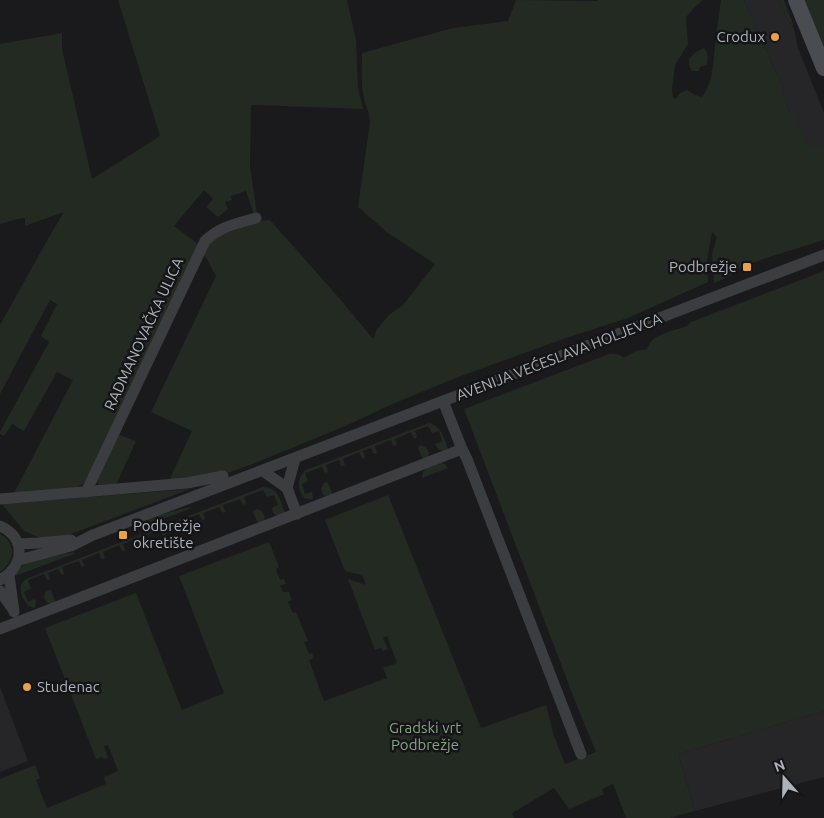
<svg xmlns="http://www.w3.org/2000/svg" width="824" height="818" viewBox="0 0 824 818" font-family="Ubuntu,sans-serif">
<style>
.built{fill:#262629}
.green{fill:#222a22}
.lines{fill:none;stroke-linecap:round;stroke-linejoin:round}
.street{stroke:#3b3d41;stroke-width:11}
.secondary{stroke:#494c51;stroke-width:16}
.poi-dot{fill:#e8a146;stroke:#151517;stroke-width:2}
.labels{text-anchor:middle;stroke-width:5;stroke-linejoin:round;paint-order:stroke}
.poi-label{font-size:15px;fill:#adb3bb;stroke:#151517;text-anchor:end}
.street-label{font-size:15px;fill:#adb3bb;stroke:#151517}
.park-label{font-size:15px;fill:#87a486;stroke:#151517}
</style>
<rect width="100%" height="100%" fill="#1a1a1c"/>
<g class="built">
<path d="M744,0H779L788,20L794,28L798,48L824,113V144L809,150L805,140L790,113L782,93L783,88Z"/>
<path d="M0,687L28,761L0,772Z"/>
<path d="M824,711V777L695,811L678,754Z"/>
</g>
<g class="green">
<path d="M118,0H347L356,40L358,88L363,109L251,105L250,166L257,214L254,215L246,191L231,196L232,200L225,202L228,209L218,217L206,207L213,199L204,190L174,226L198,244L86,482L79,486L71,489L14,493L73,380L57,372L24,431L12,424L4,436L0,434V432L49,342L41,336L57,304L50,300L0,394V325L49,237L64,212L25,226V218L17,219L0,224V44L62,33V49L92,179L160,136Z"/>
<path d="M516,0L598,1V0H703L699,3L686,17L688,44L675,65L672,89L673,98L676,99L680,93L687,90L695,95L702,97C714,79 713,64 715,44C717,29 719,15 721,0H744L783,88L782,93L790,113L795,115L809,149L824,144V240L766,258L741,267L728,277L714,283L712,254L717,237L712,232L707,260L708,282L628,318L566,338L461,376L390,405L350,424L253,464L222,475L168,483L192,431L151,412L216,276L203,252L211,239L259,221L270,220L340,299L373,339L377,329L389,315L403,305L435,264L388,233L358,207L370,122C369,110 365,105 363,94C361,81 362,66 362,53L453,28L508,21Z"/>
<path d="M779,0H784L794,27L788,20Z"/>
<path d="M804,0H824V46Z"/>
<path d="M704,48C709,53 708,58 707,65L700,67L699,71H692L689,65V59L696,52Z"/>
<path d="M824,271V711L678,754L695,811L670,818H626L613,784L602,789L604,794L569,809L554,788L512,813L514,818H0V779L35,765L40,778L36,780L47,808L106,784L104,777L118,771L108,745L104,746L108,758L103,759L102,757L96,759L45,628L136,593L182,710L224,693L179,576L269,542L279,567L276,569L280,580L284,579L286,584L280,585L283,592H289L292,600L288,602L293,613L296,612L308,641L304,642L309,654L312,653L314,658L309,660L324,701L387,678L383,668L397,663L387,636L383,638L388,649L383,651L381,648L375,650L348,579L366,585L362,575L345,571L325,520L388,495L481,728L546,705L554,736L565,764L596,752L575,701L464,409L609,354C615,353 620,354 624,358L636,351L647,349C651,334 674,331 687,326L691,322Z"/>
<path d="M429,423C442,427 444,438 448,449L443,451L438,449L435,444L442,441L439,431L432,433L428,426L415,431L417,436L416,438H414L411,432L395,439L397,444L395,446H393L391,440L375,446L377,452L375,454L373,453L371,448L363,451L365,457L364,459L362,458L359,452L343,459L345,465L343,466H341L339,460L326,465L328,471L326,473L324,472L322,467L305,473L308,481L302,484L305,494L312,492L313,499H305C297,490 296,478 306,470Z"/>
<path d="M117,434L136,441L116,485L102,486L99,485L97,481Z"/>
<path d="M420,445L426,447L429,453L428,457L423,460L418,448Z"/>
<path d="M441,463L445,464L448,468L422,478C422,467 432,466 441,463Z"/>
<path d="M326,482L328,483L333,495L326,496L323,495L321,489L323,484Z"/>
<path d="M263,487C278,487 281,501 285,513L277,516L273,513L272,508L278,505L274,495L267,497L263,490L244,497L246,503L244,505L242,504L240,499L223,505L225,511L224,513L222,512L219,507L203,513L205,518L204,520H202L199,514L184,520L186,526L185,528L183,527L180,522L164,528L166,534L165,536L162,535L160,530L144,536L146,542L144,544L142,543L140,537L123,544L125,549L124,551H122L119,545L103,552L105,558L103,559H101L99,553L82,560L84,565L83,567L81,566L79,561L62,567L64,573L63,575L61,574L58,569L48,573L50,579L49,580H47L44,574L28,580L31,589L24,592L28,602L34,599L36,600L35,608L28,606C22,598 16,586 26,579Z"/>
<path d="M190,489L50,542L24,531L2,504Z"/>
<path d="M190,507V508L189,509L138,529L139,526C154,516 172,511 190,507Z"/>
<path d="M257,509L262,511L265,517L264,521L258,524L253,512V511Z"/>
<path d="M0,534C17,543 15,562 0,572Z"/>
<path d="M75,552L74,554L15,576C28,552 52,557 75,552Z"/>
<path d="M49,590H51L56,603L52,604L47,603L44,598L45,592Z"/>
</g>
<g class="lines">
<g class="street">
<path d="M443,401L462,449L467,459L581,754"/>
<path d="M263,471L287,488L297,514"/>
<path d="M287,488L295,459"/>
<path d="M86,492L205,241C221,226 236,224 256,218"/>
<path d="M0,499L187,483L223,476"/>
<path d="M0,526C27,538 24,567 0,580"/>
<path d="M18,544L38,543L71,540"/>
<path d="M19,560L71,546L93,535L824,255"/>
<path d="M9,575L14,612"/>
<path d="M0,591L12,608"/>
<path d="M0,629L462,449"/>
</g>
<path class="secondary" d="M796,0L824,68"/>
</g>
<g class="poi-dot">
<circle cx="775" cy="37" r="5"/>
<rect x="742" y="262" width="10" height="10" rx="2.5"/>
<rect x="118" y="530" width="10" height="10" rx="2.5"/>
<circle cx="27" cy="687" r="5"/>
</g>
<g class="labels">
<g class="poi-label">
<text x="765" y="42">Crodux</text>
<text x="737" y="272">Podbrežje</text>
<text x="133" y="531" text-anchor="start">Podbrežje<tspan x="133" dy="17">okretište</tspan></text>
<text x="37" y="692" text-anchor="start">Studenac</text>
</g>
<g class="street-label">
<text transform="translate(144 334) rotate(-65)" y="5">RADMANOVAČKA ULICA</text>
<text transform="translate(559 357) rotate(-21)" y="5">AVENIJA VEĆESLAVA HOLJEVCA</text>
</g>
<g class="park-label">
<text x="425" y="733">Gradski vrt<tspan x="425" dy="17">Podbrežje</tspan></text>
</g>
</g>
<g transform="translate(784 778) rotate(340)" stroke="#151517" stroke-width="4" paint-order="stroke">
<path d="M0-4L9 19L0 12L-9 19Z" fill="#adb3bb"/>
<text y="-8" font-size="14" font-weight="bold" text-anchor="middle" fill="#adb3bb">N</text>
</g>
</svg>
